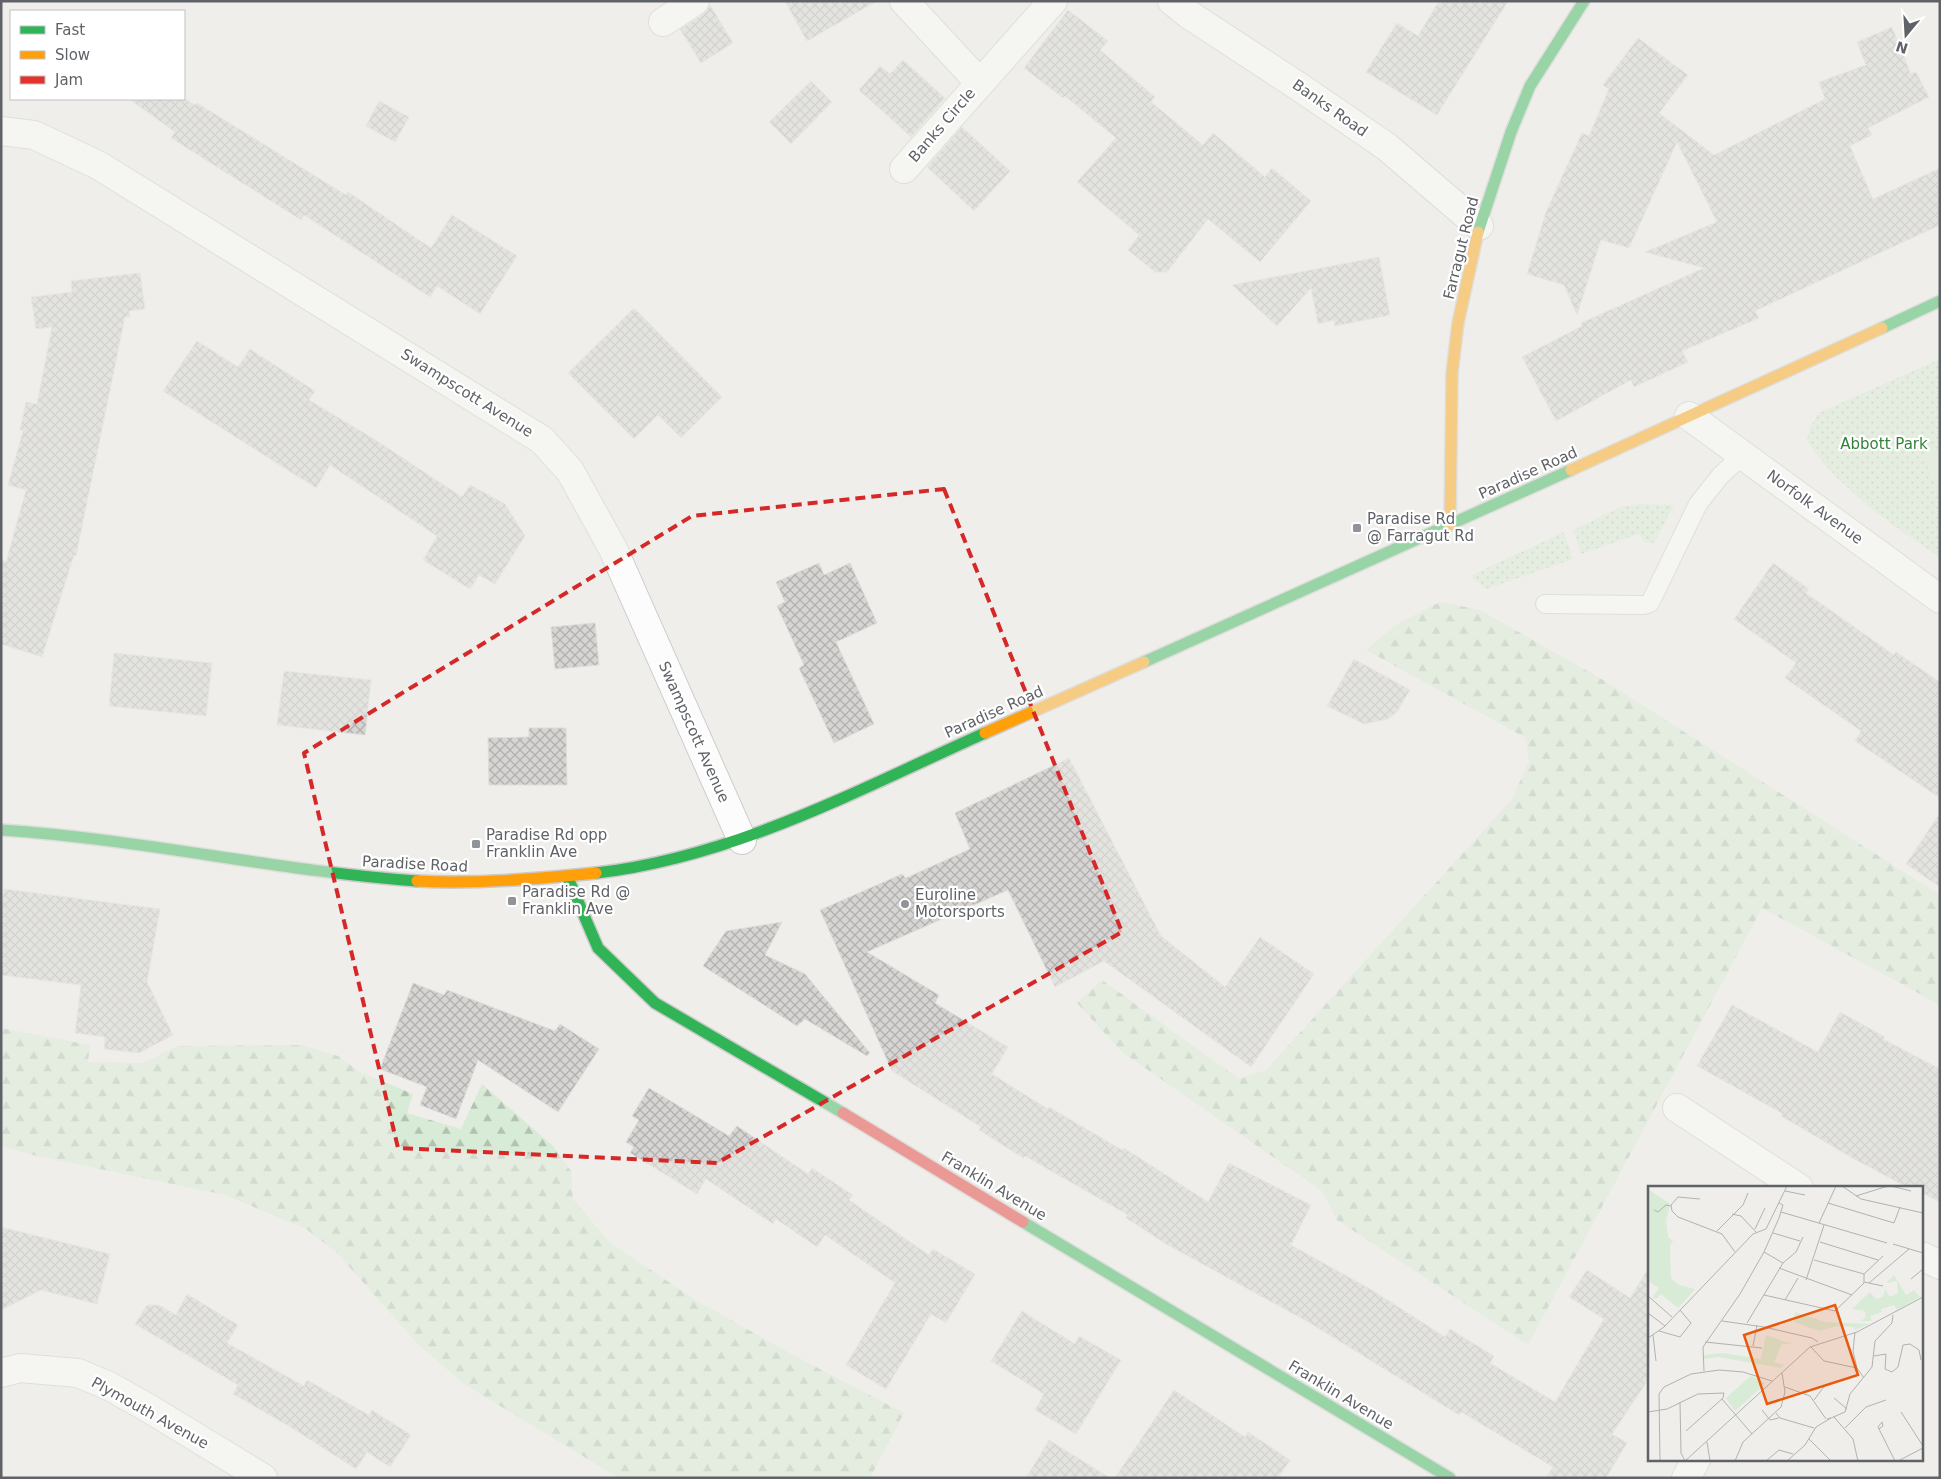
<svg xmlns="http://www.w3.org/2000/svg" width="1941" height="1479" viewBox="0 0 1941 1479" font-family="'DejaVu Sans',sans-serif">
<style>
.grass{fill:url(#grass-dots)}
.forest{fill:url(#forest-firs)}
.pitch{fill:#d8ebd6}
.building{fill:url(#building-cross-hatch);stroke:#deddd9}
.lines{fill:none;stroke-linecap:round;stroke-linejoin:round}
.lane-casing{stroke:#cbcccc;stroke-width:20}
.street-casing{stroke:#cbcccc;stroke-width:30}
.fast-casing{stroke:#cacacb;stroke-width:14}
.slow-casing{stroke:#cacacb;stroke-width:14}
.jam-casing{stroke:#cacacb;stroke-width:14}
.lane{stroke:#fdfcfc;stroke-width:18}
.street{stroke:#fdfcfc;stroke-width:28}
.fast{stroke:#30b455;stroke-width:11}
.slow{stroke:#ff9f0a;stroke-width:11}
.jam{stroke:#e5322d;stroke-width:11}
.marked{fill:none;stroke:#d62828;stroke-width:4;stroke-dasharray:10 6;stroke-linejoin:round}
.poi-dot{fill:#919496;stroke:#fff;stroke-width:2}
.labels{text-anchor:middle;stroke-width:4.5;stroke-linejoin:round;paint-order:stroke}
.street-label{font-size:15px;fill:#5f6368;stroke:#fff}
.park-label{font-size:15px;fill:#348238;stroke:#fff}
.poi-label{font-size:15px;fill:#5f6368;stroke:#fff;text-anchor:start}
.inset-road{fill:none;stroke:#b1b2b2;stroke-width:1}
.view{fill:#e8590c;fill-opacity:0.15;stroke:#e8590c;stroke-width:2.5}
.inset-edge{fill:none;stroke:#5f6368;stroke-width:2.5}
</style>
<defs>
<pattern id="grass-dots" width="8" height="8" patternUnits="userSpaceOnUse" patternTransform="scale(1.25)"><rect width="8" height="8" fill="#d8ebd6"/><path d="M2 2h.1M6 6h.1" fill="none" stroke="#b2c2b1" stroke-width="1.8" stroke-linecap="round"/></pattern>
<pattern id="forest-firs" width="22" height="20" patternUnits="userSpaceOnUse" patternTransform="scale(1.25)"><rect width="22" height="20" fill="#d8ebd6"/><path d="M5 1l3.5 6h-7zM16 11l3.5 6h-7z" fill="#b2c2b1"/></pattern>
<pattern id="building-cross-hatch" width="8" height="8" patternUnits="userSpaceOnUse" patternTransform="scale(1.25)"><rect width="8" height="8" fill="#d6d5d3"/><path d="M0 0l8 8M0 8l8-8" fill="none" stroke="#b1b0af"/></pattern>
</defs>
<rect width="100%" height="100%" fill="#efeeea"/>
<g class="grass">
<path d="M1940,359V557C1892,525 1840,490 1807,441L1810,427L1819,413Z"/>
<path d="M1639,504L1674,505L1654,543L1644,542L1639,534L1581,554L1573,530L1621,507Z"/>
<path d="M1564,532L1573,559L1486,589L1470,576Z"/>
</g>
<g class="forest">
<path d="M1440,602L1480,610L1603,680L1940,895V1005L1762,908L1528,1345L1337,1220L1322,1191L1122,1052L1077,1003L1102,980L1239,1079L1266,1070L1512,799L1529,761L1526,738L1366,650L1397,624Z"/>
<path d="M1,1028L90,1045L88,1062L143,1063L177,1046L302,1045L338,1056L362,1073L413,1094L407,1113L461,1129L482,1084L553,1146L571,1171L573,1199L609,1242L697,1301L797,1357L904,1413L870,1478H619L464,1384L418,1344L336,1252L306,1229L225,1195L37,1156L1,1146Z"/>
</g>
<path class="pitch" d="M1940,448V494L1923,455Z"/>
<g class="building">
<path d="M785,1H877L807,41Z"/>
<path d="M1439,1H1508L1437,115L1366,72L1397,23L1418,36Z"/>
<path d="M710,5L733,43L701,63L680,29L704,14Z"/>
<path d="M1068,10L1108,41L1100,50L1155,97L1151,102L1203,145L1213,133L1265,177L1272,168L1311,201L1260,262L1208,219L1167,272H1155L1128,250L1139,235L1077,182L1116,138L1065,96L1063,98L1024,68Z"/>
<path d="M1892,27L1911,74L1916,72L1929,97L1868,128L1872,135L1850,146L1873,199L1940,168V225L1755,311L1759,318L1682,351L1688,362L1634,387L1631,380L1556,421L1522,357L1582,326L1581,323L1704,268L1645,252L1717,222L1677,142L1629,248L1601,240L1577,315L1564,285L1527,274L1546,212L1582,133L1589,136L1609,89L1603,85L1638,38L1688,75L1659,113L1714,155L1825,99L1819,82L1866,65L1857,42Z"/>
<path d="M903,60L945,98L911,137L859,90L880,66L890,74Z"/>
<path d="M811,81L832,102L791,144L769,122Z"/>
<path d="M129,99H185L195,105L197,103L346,195L348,192L431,248L452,215L517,256L480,314L437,286L430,297L304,215L301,220L171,138L175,132Z"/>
<path d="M379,101L409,117L395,142L366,126Z"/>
<path d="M962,127L1010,171L974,211L927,167Z"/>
<path d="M1379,257L1390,315L1335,326L1334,320L1318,324L1311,288L1277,326L1232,285Z"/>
<path d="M140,273L145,309L129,311L130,317H125L76,556L74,555L42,657L1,644V560L6,562L26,490L8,485L23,431L20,430L26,402L37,404L52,327L36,329L31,297L72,292L71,281Z"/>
<path d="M634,308L722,397L681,438L658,415L634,439L568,373Z"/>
<path d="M197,341L238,367L250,349L315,391L309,400L374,439L462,497L470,485L505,504L525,536L495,584L479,575L470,589L423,560L437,536L330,465L316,488L163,391Z"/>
<path d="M819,563L824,575L850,563L877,623L836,642L874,724L834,743L799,668L804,665L777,606L785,602L776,582Z"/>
<path d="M1773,563L1809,589L1806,593L1894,655L1896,652L1940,682V798L1855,741L1861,731L1785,678L1796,663L1734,619Z"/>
<path d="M595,623L599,665L555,669L551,627Z"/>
<path d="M114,653L212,663L206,716L109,706Z"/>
<path d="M1354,659L1410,690L1397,712L1388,719L1364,724L1327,706Z"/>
<path d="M284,671L371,680L365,735L277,725Z"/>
<path d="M529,728H566L567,785H489L488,738L529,737Z"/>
<path d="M1069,758L1161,936L1225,987L1260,937L1314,974L1251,1067L1104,961L1055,987L1008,890L867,952L939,995L935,1003L1008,1047L992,1074L1048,1109L1049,1107L1122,1150L1124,1148L1208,1202L1229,1163L1311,1205L1291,1245L1372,1290L1445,1337L1450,1329L1494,1356L1490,1363L1555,1402L1604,1319L1569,1297L1587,1270L1630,1298L1650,1266V1377L1612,1434L1627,1443L1606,1478H1546L1553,1467L1461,1412L1459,1415L1310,1323L1166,1244L1126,1218L1128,1215L1025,1156L1023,1158L979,1130L981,1127L892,1071L820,910L902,874L906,878L970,849L955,813Z"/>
<path d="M1940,813V887L1906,864Z"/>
<path d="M4,889L160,909L147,982L173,1035L139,1053L104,1049L105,1037L75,1033L81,985L1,975V907Z"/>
<path d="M782,922L765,955L805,974L870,1053L867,1056L805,1019L797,1026L703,966L726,931Z"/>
<path d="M413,983L444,995L447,990L555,1031L560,1024L599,1049L558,1112L478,1060L456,1119L420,1105L427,1087L380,1069Z"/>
<path d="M1732,1005L1818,1052L1840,1012L1885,1037L1883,1039L1940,1069V1202L1922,1193V1188H1912L1901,1184L1854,1159L1781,1116L1783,1114L1697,1066Z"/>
<path d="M649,1088L729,1136L737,1126L808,1174L812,1168L853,1195L849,1200L929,1255L933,1249L975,1274L946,1323L931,1314L886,1389L846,1365L895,1283L825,1235L817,1247L776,1219L773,1224L706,1179L697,1194L630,1153L634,1147L626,1142L639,1120L632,1116Z"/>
<path d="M1,1227L110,1254L97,1304L41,1290L1,1310Z"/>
<path d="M187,1294L238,1325L227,1343L304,1386L307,1380L369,1415L372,1410L411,1435L390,1467L367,1452L356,1469L292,1428L233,1394L238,1385L135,1324L147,1305H159L176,1315Z"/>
<path d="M1022,1311L1075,1344L1079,1336L1121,1360L1076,1434L1035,1410L1044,1394L991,1361Z"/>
<path d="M1174,1390L1245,1437L1248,1432L1290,1460L1278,1478H1115Z"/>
<path d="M1049,1440L1110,1478H1026Z"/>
</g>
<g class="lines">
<defs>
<path id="lane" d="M1545,604L1644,605L1650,603L1698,504L1721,475L1743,455"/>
<g id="street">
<path d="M904,1L979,82"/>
<path d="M1172,1L1188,14L1298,86L1387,147L1479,226"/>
<path d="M663,22L695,1"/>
<path d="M1,131L34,135L98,165L542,440L570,471L613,549L742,840"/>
<path d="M904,169L1053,1"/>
<path d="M1689,416L1940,599"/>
<path d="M1677,1108L1799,1188"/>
<path d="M1922,1256L1940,1265"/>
<path d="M1,1373L20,1368L78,1373L109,1386L148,1408L263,1478"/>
<path d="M1686,1478L1696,1460"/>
</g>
<g id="fast">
<path d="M1478,232L1511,132L1530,86L1584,1"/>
<path d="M1882,328L1940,301"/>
<path d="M1144,662L1571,470"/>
<path d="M1,830C141,839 277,871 417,881"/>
<path d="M596,873C735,857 860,789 985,733"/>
<path d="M568,878L598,948L655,1003L843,1113"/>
<path d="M1023,1222L1450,1478"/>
</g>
<g id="slow">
<path d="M1571,470L1882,328"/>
<path d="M1450,525L1452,373L1458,323L1478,232"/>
<path d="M985,733L1144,662"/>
<path d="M417,881C477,884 537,879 596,873"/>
</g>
<path id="jam" d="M843,1113L1023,1222"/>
</defs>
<use href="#lane" class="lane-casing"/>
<use href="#street" class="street-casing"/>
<use href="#fast" class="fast-casing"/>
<use href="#slow" class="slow-casing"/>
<use href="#jam" class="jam-casing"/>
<use href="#lane" class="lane"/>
<use href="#street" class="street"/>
<use href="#fast" class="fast"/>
<use href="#slow" class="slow"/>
<use href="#jam" class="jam"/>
</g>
<path d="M0 0H1941V1479H0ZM944,489L1122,932L717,1163L398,1148L304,753L692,516Z" fill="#efeeea" fill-opacity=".55" fill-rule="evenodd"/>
<path class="marked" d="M944,489L1122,932L717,1163L398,1148L304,753L692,516Z"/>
<g class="poi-dot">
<rect x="1352" y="523" width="10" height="10" rx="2.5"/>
<rect x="471" y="839" width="10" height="10" rx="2.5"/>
<rect x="507" y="896" width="10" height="10" rx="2.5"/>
<circle cx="905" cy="904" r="5"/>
</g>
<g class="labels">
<g class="street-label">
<text transform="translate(1330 108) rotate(35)" y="5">Banks Road</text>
<text transform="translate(942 125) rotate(-49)" y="5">Banks Circle</text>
<text transform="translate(1461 248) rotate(-76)" y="5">Farragut Road</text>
<text transform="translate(467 393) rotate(32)" y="5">Swampscott Avenue</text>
<text transform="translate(1528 473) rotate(-24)" y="5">Paradise Road</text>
<text transform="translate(1815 507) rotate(36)" y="5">Norfolk Avenue</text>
<text transform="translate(994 712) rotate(-24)" y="5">Paradise Road</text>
<text transform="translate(694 732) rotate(66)" y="5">Swampscott Avenue</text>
<text transform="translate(415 864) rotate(3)" y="5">Paradise Road</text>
<text transform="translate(994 1186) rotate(31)" y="5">Franklin Avenue</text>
<text transform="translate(1341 1395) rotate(31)" y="5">Franklin Avenue</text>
<text transform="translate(150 1413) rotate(29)" y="5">Plymouth Avenue</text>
</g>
<g class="park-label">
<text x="1884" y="449">Abbott Park</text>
</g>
<g class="poi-label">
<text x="1367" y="524">Paradise Rd<tspan x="1367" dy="17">@ Farragut Rd</tspan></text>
<text x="486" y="840">Paradise Rd opp<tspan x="486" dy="17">Franklin Ave</tspan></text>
<text x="522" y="897">Paradise Rd @<tspan x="522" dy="17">Franklin Ave</tspan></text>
<text x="915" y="900">Euroline<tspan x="915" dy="17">Motorsports</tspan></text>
</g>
</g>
<g transform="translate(1648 1186)">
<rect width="275" height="275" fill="#efeeea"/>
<path d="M0,3L22,18L18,35L20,51L25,55L22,60L23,92L31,99L47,103L30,122L13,108L8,113L5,111L11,102L0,95ZM103,190L118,197L87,225L78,212Z" fill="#d8ebd6"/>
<path d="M246,89L258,109L266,104L272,111L249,124L246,119L233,123L234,126L222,130L224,135H213L218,131L217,125L204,123L222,106L228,113L235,111L237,103L242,111L250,107L249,95L238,97ZM147,126L177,136L221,138L207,144L205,141L189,140L171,145L146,136ZM118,149L144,158H134L126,176L136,179L133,182L70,171L56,173V169L75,167L113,173Z" fill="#d8ebd6"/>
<path d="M23 108a7 7 0 1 1 14 0a7 7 0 1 1-14 0Z" fill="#d8ebd6"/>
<path class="inset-road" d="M194,0L213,13L275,27M243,0L263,5M137,5L157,9M208,10L240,0M52,13L30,11L23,19L24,25L30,31L74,48L87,66M180,17L246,37L252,21M6,24L10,26L18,19L23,20M133,26L239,57M84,28L93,30L108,46M171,37L188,0M107,43L117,22M69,45L95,19L100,7M125,47L152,55M172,56L230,74M245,58L275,67M166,74L216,88M135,77L148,66L155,51M131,82L204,109M216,88L235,70M263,93L275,83M158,94L176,39M216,96L235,100M221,97L261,63M116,109L187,125L216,97V88M0,110L24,131M137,114L150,92M0,127L17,140M74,135L116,141L164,152L170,156M99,137L135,77L116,66M11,145L32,151L43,137L32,124M207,146L205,165L209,182M5,149L8,175M0,152L16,141L105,48L118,43L139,0M57,156L114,162M105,160L109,139M163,161L176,175L209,182L216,192M226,170L238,168L237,183L244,186L250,181L255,159L262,158L271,164L273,174M56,185L55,161L92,108L116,66L131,32L135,19L131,17M137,201L162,210L178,233M186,212L199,223M74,213L104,248M166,214L178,198M32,216L33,267L37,275M114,224L122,234L131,232M0,226L19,223L50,208L76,207L75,212L38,245M253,226L275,260M128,227L132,232L166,242M186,231L205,253L210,275M183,232L197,226L202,208L224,181L227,155L244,137L245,129M197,242L218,221L238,214M231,243L235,240L234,236L230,241L247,275M161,253L183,275M59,256L62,275M12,275L11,208L16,201L43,188L71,184L95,186L124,195M37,275L162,161L209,146L275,111M87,275L95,256L133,221L137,206L134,187M118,275L131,264L145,268M139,275L157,259L168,241L183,232L179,233M250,275L275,262"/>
<path class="view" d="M187,119L210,189L119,218L96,149Z"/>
<rect width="275" height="275" class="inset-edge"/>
</g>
<rect width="1941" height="1479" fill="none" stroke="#5f6368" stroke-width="5"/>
<rect x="10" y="10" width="175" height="90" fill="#ffffff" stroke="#bfc1c3"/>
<rect x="20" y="26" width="25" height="8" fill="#30b455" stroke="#bfc1c3"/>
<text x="55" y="35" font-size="15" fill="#5f6368">Fast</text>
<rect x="20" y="51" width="25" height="8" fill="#ff9f0a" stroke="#bfc1c3"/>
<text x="55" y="60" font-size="15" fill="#5f6368">Slow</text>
<rect x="20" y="76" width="25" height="8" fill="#e5322d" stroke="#bfc1c3"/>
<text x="55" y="85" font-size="15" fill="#5f6368">Jam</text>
<g transform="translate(1906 35) rotate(198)" stroke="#ffffff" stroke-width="4" paint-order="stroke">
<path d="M0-4L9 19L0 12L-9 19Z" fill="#5f6368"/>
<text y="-8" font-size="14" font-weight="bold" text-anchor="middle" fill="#5f6368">N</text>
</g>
</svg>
